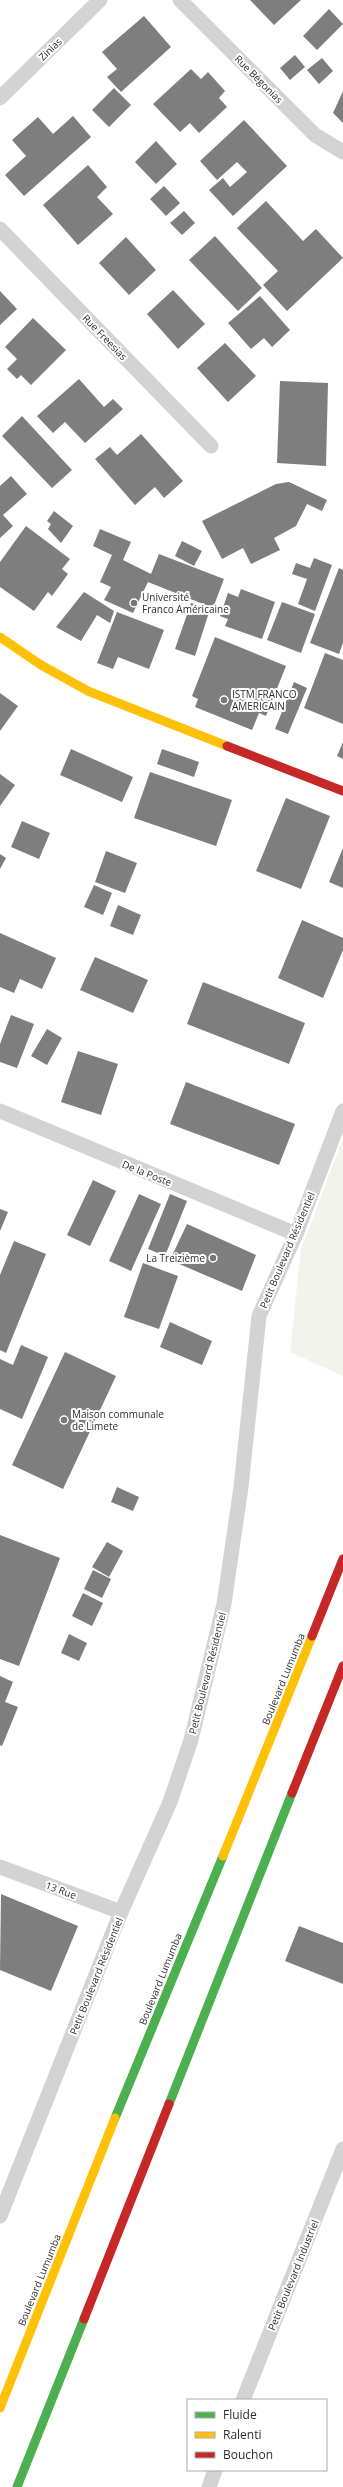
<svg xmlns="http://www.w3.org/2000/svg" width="343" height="2487" viewBox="0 0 343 2487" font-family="'Open Sans',sans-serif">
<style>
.green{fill:#f1f3ec}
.building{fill:#7e7e7e}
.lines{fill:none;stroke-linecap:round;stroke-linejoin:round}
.street{stroke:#d3d3d3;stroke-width:15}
.fast{stroke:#4caf50;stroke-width:9}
.slow{stroke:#ffc107;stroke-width:9}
.jam{stroke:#c62828;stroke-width:9}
.poi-dot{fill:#777;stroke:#fff;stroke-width:1.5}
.labels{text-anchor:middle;stroke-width:4;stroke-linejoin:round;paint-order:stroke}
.street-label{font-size:10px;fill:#2e2e2e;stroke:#fff}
.poi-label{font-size:10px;fill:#2e2e2e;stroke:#fff;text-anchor:start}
</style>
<rect width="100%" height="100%" fill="#fff"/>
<path class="green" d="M343,1138V1376L290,1352L301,1249Z"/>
<g class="building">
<path d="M250,0H301L274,25Z"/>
<path d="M329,9L343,24L317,50L303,36Z"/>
<path d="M144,16L171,47L121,92L107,77L117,69L102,52Z"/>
<path d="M295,55L305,67L290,80L280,68Z"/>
<path d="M322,58L333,71L319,84L307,70Z"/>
<path d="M191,69L201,79L208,72L225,91L219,98L227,107L199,133L190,123L180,132L153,104Z"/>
<path d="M114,88L131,105L109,127L92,110Z"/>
<path d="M343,91V123L333,113Z"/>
<path d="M73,116L91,137L24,196L5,175L26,156L12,140L38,117L53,134Z"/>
<path d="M244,120L287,166L233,216L209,190L223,178L230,187L247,172L237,162L217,180L200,161Z"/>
<path d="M156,141L177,164L156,184L135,162Z"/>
<path d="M88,165L107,187L97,197L113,214L78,245L43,205Z"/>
<path d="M164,186L180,203L166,216L150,199Z"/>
<path d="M266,201L303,241L316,229L343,258L287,311L263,285L278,271L237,228Z"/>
<path d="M184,211L195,223L182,235L170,223Z"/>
<path d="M215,236L262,288L238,311L189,260Z"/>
<path d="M126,237L156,270L129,295L99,263Z"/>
<path d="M173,290L205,324L178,349L147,314Z"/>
<path d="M0,291L17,309L0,325Z"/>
<path d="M260,296L290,330L272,347L264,338L251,349L228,323Z"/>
<path d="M33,318L66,350L31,385L21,375L17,379L7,369L17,359L5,347Z"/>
<path d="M225,343L256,376L228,402L197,368Z"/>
<path d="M79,379L104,407L113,399L123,409L85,443L65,422L53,433L37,416Z"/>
<path d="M280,381L328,383L326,466L277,463Z"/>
<path d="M22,416L72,470L52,488L2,436Z"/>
<path d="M141,434L183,481L164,498L155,487L135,505L95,459L110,447L117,455Z"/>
<path d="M11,476L27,494L3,515L13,526L0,538V486Z"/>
<path d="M289,482L327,500L322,511L307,504L296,526L274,538L280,550L251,564L243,548L222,559L202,521L276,484Z"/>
<path d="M54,511L73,526L61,543L48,529L51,524L47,521Z"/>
<path d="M26,526L70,559L62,569L68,574L52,596L48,592L34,611L0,587V562Z"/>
<path d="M100,529L131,542L123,560L151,574L159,554L224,579L213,608L148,582L133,613L104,600L111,587L100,582L112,555L93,546Z"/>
<path d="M182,541L202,551L194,566L175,556Z"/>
<path d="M314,558L332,565L315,611L298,604L307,579L292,574L296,563L310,568Z"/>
<path d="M339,568L343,570V643L339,654L310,643Z"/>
<path d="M241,589L275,602L262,639L225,626L228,619L220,616L228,593L238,597Z"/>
<path d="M84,592L114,611L110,623L97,615L81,641L56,627Z"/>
<path d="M282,602L315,614L301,653L267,640Z"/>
<path d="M191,603L210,609L195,656L175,649Z"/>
<path d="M117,612L164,630L149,669L118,657L113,669L97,663Z"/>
<path d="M215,637L286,666L266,716L259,713L252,730L195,707L198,699L192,696Z"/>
<path d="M325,653L343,660V724L304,708Z"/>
<path d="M294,682L307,688L288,734L275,729Z"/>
<path d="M0,693L18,706L0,731Z"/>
<path d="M343,742V759L337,756Z"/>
<path d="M71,749L133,777L122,802L60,775Z"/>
<path d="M162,749L199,762L194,777L157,764Z"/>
<path d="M150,772L232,800L216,846L134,818Z"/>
<path d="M0,774L15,785L0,806Z"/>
<path d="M286,798L330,816L301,889L256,871Z"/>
<path d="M22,821L50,833L39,859L11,847Z"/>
<path d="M343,848V888L329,882Z"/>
<path d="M106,851L137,863L125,893L95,882Z"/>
<path d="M0,854L6,858L0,869Z"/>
<path d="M94,885L112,893L103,915L84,907Z"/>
<path d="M118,905L141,915L133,935L110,926Z"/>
<path d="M302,920L343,938V950L323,998L278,978Z"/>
<path d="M0,933L56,958L42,989L20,979L14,993L0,987Z"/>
<path d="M95,957L148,980L133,1013L80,990Z"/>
<path d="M203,982L305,1023L289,1064L187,1024Z"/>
<path d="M11,1015L34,1024L17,1068L0,1062V1044Z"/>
<path d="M47,1029L62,1038L47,1065L31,1056Z"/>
<path d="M78,1051L118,1064L101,1115L61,1102Z"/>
<path d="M186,1082L295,1124L279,1165L170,1124Z"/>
<path d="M93,1180L116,1191L90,1246L67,1235Z"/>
<path d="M139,1194L161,1204L131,1271L109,1261Z"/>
<path d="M170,1194L187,1201L165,1256L148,1249Z"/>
<path d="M0,1209L8,1212L0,1231Z"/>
<path d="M187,1224L256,1255L242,1291L170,1260Z"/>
<path d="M14,1241L46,1254L6,1353L0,1350V1275Z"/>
<path d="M143,1263L178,1276L159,1329L124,1317Z"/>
<path d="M170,1322L212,1341L202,1365L160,1347Z"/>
<path d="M21,1345L48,1357L22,1419L0,1409V1359L13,1365Z"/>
<path d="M65,1352L116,1376L63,1489L12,1465Z"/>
<path d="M117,1487L139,1497L133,1511L111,1502Z"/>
<path d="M0,1535L60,1558L19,1666L0,1659Z"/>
<path d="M107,1542L123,1551L109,1577L92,1567Z"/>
<path d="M93,1570L111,1579L102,1598L84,1589Z"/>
<path d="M83,1593L103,1603L92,1626L72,1616Z"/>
<path d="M69,1634L87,1643L79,1661L61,1653Z"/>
<path d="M0,1676L13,1682L5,1702L18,1707L2,1746L0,1745Z"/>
<path d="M1,1894L78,1926L51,1991L0,1970Z"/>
<path d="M299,1926L343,1943V1984L285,1961Z"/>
</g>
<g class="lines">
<g class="street">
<path d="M180,0L315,135L343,152"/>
<path d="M0,98L100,0"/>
<path d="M0,229L211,446"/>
<path d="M0,1111L296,1234"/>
<path d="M0,1867L121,1912"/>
<path d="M0,2216L121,1912L170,1802L191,1740L224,1604L241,1487L259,1316L296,1234L343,1111"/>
<path d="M243,2400L343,2149"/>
<path d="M209,2487L215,2470"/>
</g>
<g class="fast">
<path d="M169,2104L292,1793"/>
<path d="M115,2118L223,1856"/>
<path d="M17,2487L84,2319"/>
</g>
<g class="slow">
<path d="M0,637L41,665L88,691L227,746"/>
<path d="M223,1856L312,1636"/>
<path d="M0,2408L115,2118"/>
</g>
<g class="jam">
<path d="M227,746L343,791"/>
<path d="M312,1636L343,1559"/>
<path d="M292,1793L343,1666"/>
<path d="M84,2319L169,2104"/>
</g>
</g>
<g class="poi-dot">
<circle cx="134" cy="603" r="4"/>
<circle cx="224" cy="700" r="4"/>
<circle cx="213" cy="1258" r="4"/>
<circle cx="64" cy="1420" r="4"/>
</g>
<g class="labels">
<g class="street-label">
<text transform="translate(50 49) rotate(-44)" y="4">Zinias</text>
<text transform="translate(259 79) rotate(45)" y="4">Rue Bégonias</text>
<text transform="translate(105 337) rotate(46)" y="4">Rue Freesias</text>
<text transform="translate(147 1173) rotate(22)" y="4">De la Poste</text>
<text transform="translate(287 1250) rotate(-67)" y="4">Petit Boulevard Résidentiel</text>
<text transform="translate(207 1673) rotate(-76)" y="4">Petit Boulevard Résidentiel</text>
<text transform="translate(283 1679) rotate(-68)" y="4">Boulevard Lumumba</text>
<text transform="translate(61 1890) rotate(20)" y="4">13 Rue</text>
<text transform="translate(96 1976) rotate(-68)" y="4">Petit Boulevard Résidentiel</text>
<text transform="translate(160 1979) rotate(-68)" y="4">Boulevard Lumumba</text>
<text transform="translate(293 2275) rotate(-68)" y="4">Petit Boulevard Industriel</text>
<text transform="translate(39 2280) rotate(-68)" y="4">Boulevard Lumumba</text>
</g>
<g class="poi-label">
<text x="142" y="601">Université<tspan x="142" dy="12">Franco Américaine</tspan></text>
<text x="232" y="698">ISTM FRANCO<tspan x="232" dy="12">AMERICAIN</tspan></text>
<text x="205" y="1262" text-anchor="end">La Treizième</text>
<text x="72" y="1418">Maison communale<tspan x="72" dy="12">de Limete</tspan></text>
</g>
</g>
<rect x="187" y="2399" width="140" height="72" fill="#ffffff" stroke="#ababab"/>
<rect x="195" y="2412" width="20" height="6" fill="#4caf50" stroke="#ababab"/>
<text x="223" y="2419" font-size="12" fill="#2e2e2e">Fluide</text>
<rect x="195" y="2432" width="20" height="6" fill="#ffc107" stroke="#ababab"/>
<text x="223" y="2439" font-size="12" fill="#2e2e2e">Ralenti</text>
<rect x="195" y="2452" width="20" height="6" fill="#c62828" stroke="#ababab"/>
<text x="223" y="2459" font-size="12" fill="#2e2e2e">Bouchon</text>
</svg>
